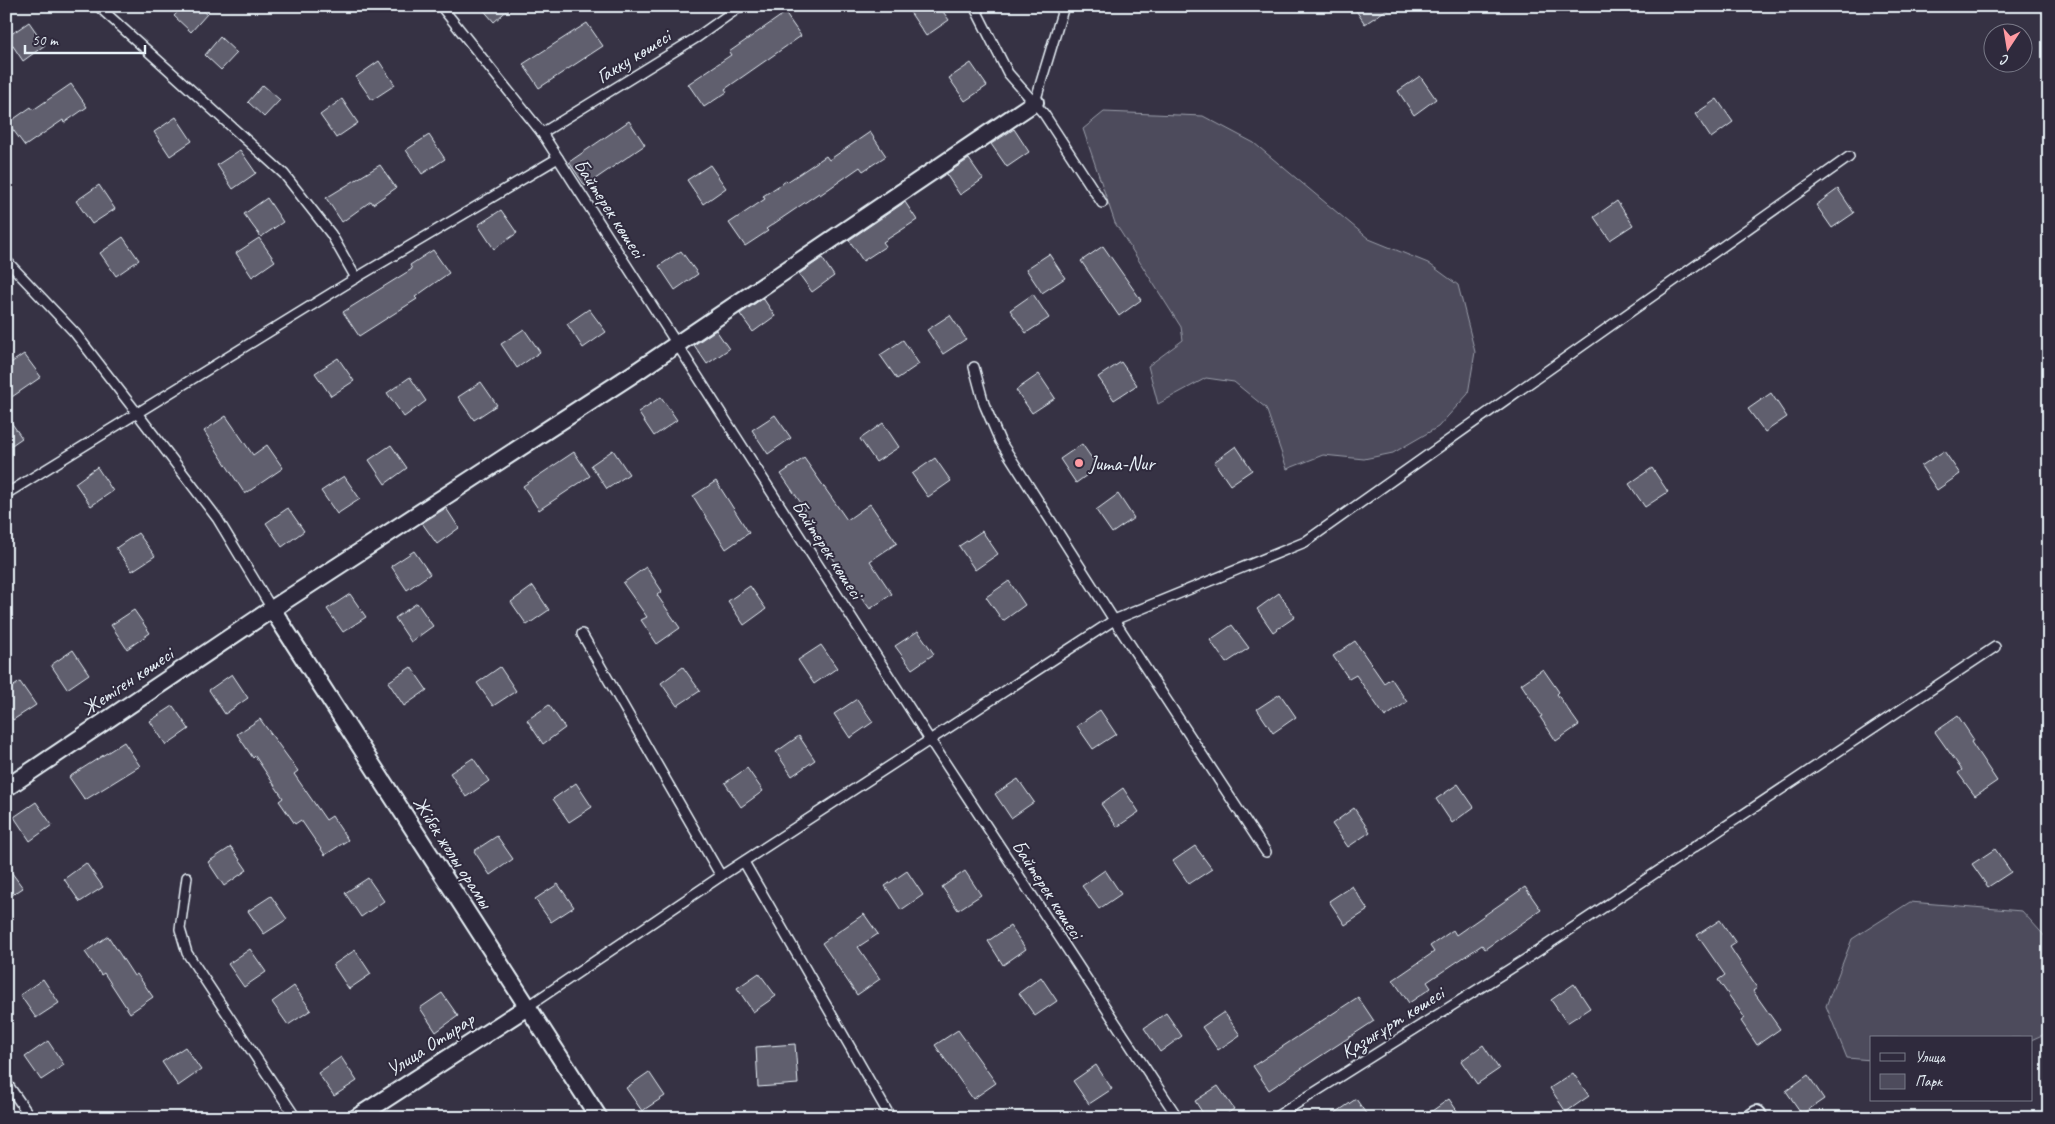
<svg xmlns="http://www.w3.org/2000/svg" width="2055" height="1124" viewBox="0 0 2055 1124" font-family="Caveat,sans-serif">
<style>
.green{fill:#4d4b5c;stroke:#9a9eaa}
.building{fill:#605e6e;stroke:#e8f1f8}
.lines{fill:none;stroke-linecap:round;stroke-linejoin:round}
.service-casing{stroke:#e8f1f8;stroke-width:12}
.minor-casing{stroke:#e8f1f8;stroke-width:20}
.service{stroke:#2f2a3d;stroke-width:9}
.minor{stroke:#2f2a3d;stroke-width:16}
.poi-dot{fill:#ff9aa2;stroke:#2f2a3d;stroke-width:2}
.labels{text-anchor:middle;stroke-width:4;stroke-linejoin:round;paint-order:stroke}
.street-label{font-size:20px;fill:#e8f1f8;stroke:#2f2a3d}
.poi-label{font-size:20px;fill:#e8f1f8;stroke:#2f2a3d;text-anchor:start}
</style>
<rect width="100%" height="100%" fill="#363244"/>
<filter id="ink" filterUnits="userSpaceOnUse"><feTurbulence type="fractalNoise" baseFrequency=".02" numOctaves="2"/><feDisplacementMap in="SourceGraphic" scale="10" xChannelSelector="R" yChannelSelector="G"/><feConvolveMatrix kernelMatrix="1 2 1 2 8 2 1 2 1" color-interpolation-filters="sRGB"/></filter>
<g filter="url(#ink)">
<g class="green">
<path d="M1104,112L1203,116L1254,143L1369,239L1428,263L1458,285L1475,352L1468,394L1438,427L1393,453L1364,459L1323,455L1287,469L1266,408L1234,382L1206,378L1158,404L1148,366L1183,340L1181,327L1115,223L1083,129Z"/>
<path d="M1910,902L2022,911L2049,941V1032L2031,1040V1038H1871V1060L1847,1058L1826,1006L1852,939Z"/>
</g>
<g class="building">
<path d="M183,6H198L207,14L191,32L174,16Z"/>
<path d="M480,6H512L494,22Z"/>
<path d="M919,6H939L949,20L926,36L910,12Z"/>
<path d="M1353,6H1392L1365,24Z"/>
<path d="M785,13L801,36L725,89L727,92L704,107L688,84L731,55L729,52Z"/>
<path d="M29,22L45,45L23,61L7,37Z"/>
<path d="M587,23L603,46L539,88L523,64Z"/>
<path d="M220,37L237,53L221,70L205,55Z"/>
<path d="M379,61L395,85L372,100L356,77Z"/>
<path d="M971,63L987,86L965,101L949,78Z"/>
<path d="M1420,76L1436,99L1414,115L1398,91Z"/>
<path d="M71,84L87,107L64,123L63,120L25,146L8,123L31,107L33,110Z"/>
<path d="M263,85L280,100L264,117L248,102Z"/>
<path d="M342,99L358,123L336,138L320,115Z"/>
<path d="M1717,99L1733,122L1711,138L1695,114Z"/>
<path d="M176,117L192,141L170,156L154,132Z"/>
<path d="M629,121L645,145L585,186L569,162Z"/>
<path d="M1014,129L1029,152L1007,167L991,144Z"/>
<path d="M870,132L886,156L863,171L860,167L820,195L819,193L766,229L768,231L745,246L729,223L765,199L763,196L786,181L787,182L826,156L829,160Z"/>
<path d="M429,135L445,159L422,174L406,150Z"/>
<path d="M240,150L256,173L233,189L217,165Z"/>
<path d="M969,159L983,179L960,195L946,174Z"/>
<path d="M380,165L396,188L373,204L371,201L342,222L326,198Z"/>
<path d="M710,165L726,188L703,204L687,180Z"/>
<path d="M99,185L115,209L92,224L76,201Z"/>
<path d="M1838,189L1854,213L1832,228L1816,205Z"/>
<path d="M267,198L283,222L261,237L244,214Z"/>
<path d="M1617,201L1633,225L1610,240L1594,217Z"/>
<path d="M905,202L917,220L883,242L886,246L863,261L849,240Z"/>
<path d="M501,210L517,233L494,249L478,225Z"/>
<path d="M123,237L139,260L116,276L100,253Z"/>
<path d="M259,238L275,261L252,277L236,253Z"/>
<path d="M1103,246L1141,300L1119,316L1081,261Z"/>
<path d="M433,250L449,273L415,297L417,299L359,336L343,312L412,269L410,265Z"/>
<path d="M681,251L698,274L675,290L659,266Z"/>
<path d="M1049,254L1065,278L1042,293L1026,269Z"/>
<path d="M822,258L834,276L812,292L799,274Z"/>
<path d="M1033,294L1049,318L1026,333L1010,310Z"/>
<path d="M763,298L775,316L753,332L740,314Z"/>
<path d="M589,309L606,332L583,348L567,324Z"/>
<path d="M950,315L966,339L943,354L927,330Z"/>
<path d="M524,329L540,352L517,368L501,344Z"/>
<path d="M716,330L729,349L707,364L694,345Z"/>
<path d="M903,340L919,364L897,379L880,355Z"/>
<path d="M24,354L41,377L6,401V366Z"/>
<path d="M338,358L354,381L331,396L315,373Z"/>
<path d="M1121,362L1137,385L1114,400L1098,377Z"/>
<path d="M1039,374L1055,398L1032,413L1016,390Z"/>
<path d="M410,377L426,401L404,417L387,393Z"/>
<path d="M481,382L497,405L474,420L458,397Z"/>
<path d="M1771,393L1787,417L1765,432L1748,409Z"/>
<path d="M661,397L677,420L654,436L638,412Z"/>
<path d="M6,415L22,438L6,449Z"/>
<path d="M775,415L791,438L768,454L752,430Z"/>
<path d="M226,416L253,455L267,445L283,468L245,494L204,431Z"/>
<path d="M883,423L899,447L876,462L860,439Z"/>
<path d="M1082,444L1098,467L1076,483L1060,459Z"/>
<path d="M391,445L407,468L385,484L369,460Z"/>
<path d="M1236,446L1252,470L1230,485L1214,462Z"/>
<path d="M613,450L629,474L607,489L591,465Z"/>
<path d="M1944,451L1960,474L1937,490L1921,466Z"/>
<path d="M574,452L590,476L539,510L523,486Z"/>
<path d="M804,458L847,520L870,504L897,543L870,561L892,594L870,609L800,513L805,509L781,474Z"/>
<path d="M935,458L951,481L928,497L912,474Z"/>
<path d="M97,467L113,491L91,506L75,483Z"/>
<path d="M1652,468L1668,492L1645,507L1629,484Z"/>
<path d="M344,476L360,499L337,514L321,491Z"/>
<path d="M716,481L749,533L726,549L693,496Z"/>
<path d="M1118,494L1134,518L1112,533L1096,510Z"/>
<path d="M288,508L304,531L282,547L266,523Z"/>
<path d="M446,508L459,528L437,544L422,523Z"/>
<path d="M982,531L998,554L975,570L959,546Z"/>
<path d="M138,533L155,556L132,571L116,548Z"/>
<path d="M414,551L430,574L407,590L391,566Z"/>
<path d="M646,567L662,591L657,595L680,628L657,644L641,620L647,617L623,583Z"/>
<path d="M1009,581L1025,605L1003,621L986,597Z"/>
<path d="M533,586L549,610L527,625L511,602Z"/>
<path d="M750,586L766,609L744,625L728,601Z"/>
<path d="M1279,593L1295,617L1273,632L1257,609Z"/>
<path d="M350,594L366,617L343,632L327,609Z"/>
<path d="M417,603L433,626L411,642L395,618Z"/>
<path d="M134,610L150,633L127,649L111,625Z"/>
<path d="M1232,625L1249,648L1226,663L1210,640Z"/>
<path d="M918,631L934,654L912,669L895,646Z"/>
<path d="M1355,641L1384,683L1391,678L1407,702L1385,717L1356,675L1349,679L1333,656Z"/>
<path d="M821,645L837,668L814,684L798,660Z"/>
<path d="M73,650L89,674L67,689L51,665Z"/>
<path d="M411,667L427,690L404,706L388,682Z"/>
<path d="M500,667L516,691L493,706L477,683Z"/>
<path d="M683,667L700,691L677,706L661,683Z"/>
<path d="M1543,669L1559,692L1557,694L1579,725L1556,741L1540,717L1542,716L1521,684Z"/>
<path d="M232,674L248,698L225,714L209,690Z"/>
<path d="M20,682L36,705L13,720L6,710V691Z"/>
<path d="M1280,694L1296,717L1273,733L1257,709Z"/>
<path d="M857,699L873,722L850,738L834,714Z"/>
<path d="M549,705L565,728L543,744L527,720Z"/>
<path d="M173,706L189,729L166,745L150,721Z"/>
<path d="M1100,710L1116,734L1093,749L1077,726Z"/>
<path d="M1958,716L1974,740L1971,742L1997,781L1975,796L1958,773L1962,770L1935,732Z"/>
<path d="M260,719L298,771L294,774L326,820L332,816L348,840L325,855L301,820L295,824L279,801L283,798L255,756L253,758L237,734Z"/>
<path d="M799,736L815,760L792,776L776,752Z"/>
<path d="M124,742L140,766L85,800L69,777Z"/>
<path d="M473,758L489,781L466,797L450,773Z"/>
<path d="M747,768L763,791L741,807L725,783Z"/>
<path d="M1018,779L1034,802L1011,818L995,794Z"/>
<path d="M576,783L592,807L569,822L553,799Z"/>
<path d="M1458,784L1474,807L1452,823L1436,799Z"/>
<path d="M1123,788L1139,812L1117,827L1101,804Z"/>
<path d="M36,802L52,825L30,841L14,817Z"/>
<path d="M1354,808L1370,832L1348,847L1332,824Z"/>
<path d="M497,836L513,859L490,875L474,851Z"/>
<path d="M1195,846L1212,869L1189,884L1173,861Z"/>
<path d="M231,847L247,870L224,886L208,862Z"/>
<path d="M1995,849L2011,872L1988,887L1972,864Z"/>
<path d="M86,863L103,887L80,902L64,879Z"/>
<path d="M6,865L23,888L6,899Z"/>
<path d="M1105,870L1121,894L1099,909L1082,886Z"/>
<path d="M907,871L923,895L901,910L885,886Z"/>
<path d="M965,871L981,895L958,910L942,887Z"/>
<path d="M368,878L384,901L361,917L345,893Z"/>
<path d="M558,884L574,907L551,922L535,899Z"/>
<path d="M1352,886L1368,910L1345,925L1329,901Z"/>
<path d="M1525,887L1541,910L1485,949L1482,945L1427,982L1431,988L1409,1003L1393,980L1434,952L1430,946L1453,930L1456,935Z"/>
<path d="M271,896L287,919L264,934L248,911Z"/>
<path d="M864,914L878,934L858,947L880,979L857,995L822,943Z"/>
<path d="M1720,920L1736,943L1730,947L1757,988L1753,991L1780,1029L1757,1045L1741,1021L1745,1018L1718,980L1725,975L1697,935Z"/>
<path d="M1010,926L1026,949L1003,965L988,941Z"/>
<path d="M108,936L134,976L137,974L153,997L130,1013L104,973L101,975L85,952Z"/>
<path d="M250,949L266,972L244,987L228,964Z"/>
<path d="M355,950L371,974L349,989L333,965Z"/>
<path d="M759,973L776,996L753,1012L737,988Z"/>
<path d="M1041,977L1057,1001L1035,1016L1019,993Z"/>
<path d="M43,979L59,1003L36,1018L20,995Z"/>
<path d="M1574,984L1590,1008L1567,1023L1551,1000Z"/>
<path d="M294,986L311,1010L288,1025L272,1002Z"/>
<path d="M442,993L458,1016L436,1032L420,1008Z"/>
<path d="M1358,997L1374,1021L1269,1090L1253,1066Z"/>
<path d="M1224,1012L1240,1035L1218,1050L1202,1027Z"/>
<path d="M1166,1013L1182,1036L1160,1052L1144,1028Z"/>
<path d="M958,1030L996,1083L973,1099L935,1045Z"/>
<path d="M48,1041L64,1065L41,1080L25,1057Z"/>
<path d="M795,1044L798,1084L758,1087L756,1047Z"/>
<path d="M1483,1045L1499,1069L1477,1084L1461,1061Z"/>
<path d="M185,1047L201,1070L178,1086L162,1062Z"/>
<path d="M341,1057L357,1081L334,1096L318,1073Z"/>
<path d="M1096,1065L1112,1089L1089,1104L1073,1081Z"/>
<path d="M649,1072L665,1096L642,1111L626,1088Z"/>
<path d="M1573,1073L1589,1096L1566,1112L1550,1088Z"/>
<path d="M1808,1075L1824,1099L1802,1114L1786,1091Z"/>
<path d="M1218,1086L1234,1109L1221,1118H1206L1195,1101Z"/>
<path d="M1356,1099L1369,1118H1328Z"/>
<path d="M1449,1099L1462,1118H1422Z"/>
</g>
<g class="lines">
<defs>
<g id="service">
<path d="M98,6L284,174L331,234L356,278"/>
<path d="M448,6L444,10L542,133L930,740L1178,1118"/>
<path d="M974,6L1008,73L1044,114L1102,203"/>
<path d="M1035,102L1064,6"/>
<path d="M542,133L696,38L741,6"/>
<path d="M6,260L75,333L137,413L217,518L272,609"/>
<path d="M974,367L984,404L1000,441L1114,620L1266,852"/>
<path d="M6,494L356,278L558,158"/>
<path d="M582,634L721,876"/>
<path d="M744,862L888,1113"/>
<path d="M187,877L180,929L187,953L296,1118"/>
<path d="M527,1007L721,876L1114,620L1305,542L1849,157"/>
<path d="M6,1082L31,1118"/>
<path d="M1274,1118L1529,957L1995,647"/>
</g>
<g id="minor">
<path d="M272,609L599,1118"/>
<path d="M6,788L272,609L633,374L1035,102"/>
<path d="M356,1118L527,1007"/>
<path d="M1751,1118L1757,1114L1759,1118"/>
</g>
</defs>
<use href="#service" class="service-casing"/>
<use href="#minor" class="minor-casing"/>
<use href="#service" class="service"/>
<use href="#minor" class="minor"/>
</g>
</g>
<circle class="poi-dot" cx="1079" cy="463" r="5"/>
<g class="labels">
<g class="street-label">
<text transform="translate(633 56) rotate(-32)" y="7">Гакку көшесі</text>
<text transform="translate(610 208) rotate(57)" y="7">Байтерек көшесі</text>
<text transform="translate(828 549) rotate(57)" y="7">Байтерек көшесі</text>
<text transform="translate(127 681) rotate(-34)" y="7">Жетіген көшесі</text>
<text transform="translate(453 852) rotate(57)" y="7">Жібек жолы орамы</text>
<text transform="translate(1048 889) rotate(57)" y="7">Байтерек көшесі</text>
<text transform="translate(1392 1022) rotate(-32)" y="7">Қазығұрт көшесі</text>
<text transform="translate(430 1044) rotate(-33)" y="7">Улица Отырар</text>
</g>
<g class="poi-label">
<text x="1089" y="470">Juma-Nur</text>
</g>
</g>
<rect width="2055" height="1124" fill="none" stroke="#2f2a3d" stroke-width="25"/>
<rect x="12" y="12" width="2030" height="1099" fill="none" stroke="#e8f1f8" stroke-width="2" filter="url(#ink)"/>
<rect x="1870" y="1036" width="162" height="65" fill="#2f2a3d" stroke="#797a88"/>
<rect x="1880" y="1053" width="25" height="8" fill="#2f2a3d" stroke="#797a88"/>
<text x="1915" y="1062" font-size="15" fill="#e8f1f8">Улица</text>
<rect x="1880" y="1074" width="25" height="15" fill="#4d4b5c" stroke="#797a88"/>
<text x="1915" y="1086" font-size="15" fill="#e8f1f8">Парк</text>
<g transform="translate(2008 48) rotate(192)"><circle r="24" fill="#2f2a3d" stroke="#797a88"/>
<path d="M0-4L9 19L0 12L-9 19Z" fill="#ff9aa2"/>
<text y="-8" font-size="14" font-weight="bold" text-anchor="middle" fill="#e8f1f8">С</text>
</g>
<path d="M25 45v8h120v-8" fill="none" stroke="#e8f1f8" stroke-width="2.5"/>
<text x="32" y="45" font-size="15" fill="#e8f1f8" stroke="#2f2a3d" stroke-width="4" paint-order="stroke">50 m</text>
</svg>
